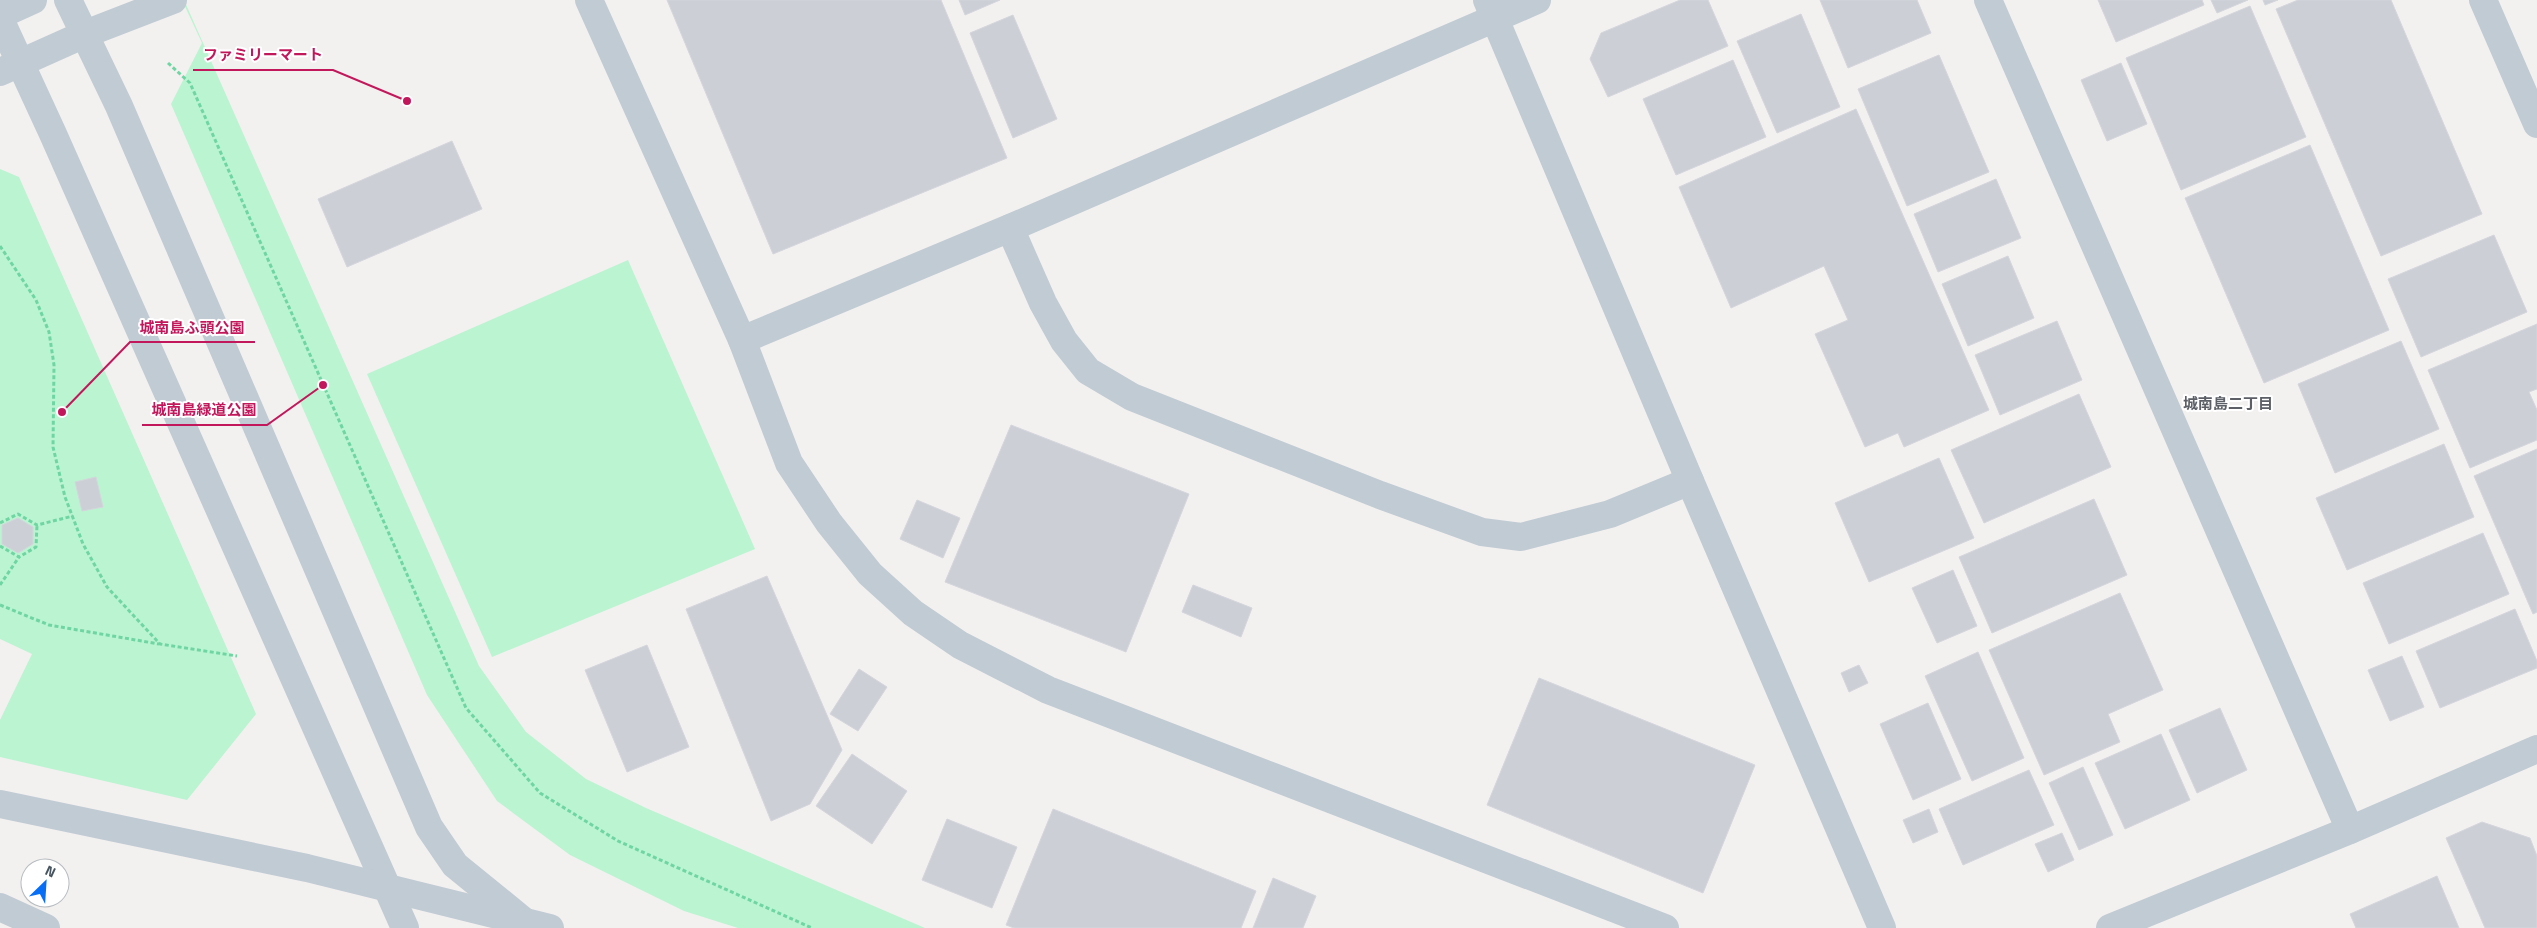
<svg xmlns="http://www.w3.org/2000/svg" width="2537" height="928" viewBox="0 0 2537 928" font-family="'Titillium Web','Noto Sans JP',sans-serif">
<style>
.green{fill:#bbf4d1}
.building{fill:#cccfd6;stroke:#d4d6dc}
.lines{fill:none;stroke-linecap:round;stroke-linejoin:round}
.path{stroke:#6fd6a3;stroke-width:3;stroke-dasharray:4 2.5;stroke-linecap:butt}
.minor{stroke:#c0cbd3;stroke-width:28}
.labels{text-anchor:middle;stroke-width:4;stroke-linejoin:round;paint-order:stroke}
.neighbourhood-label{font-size:15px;font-weight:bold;fill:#5c6066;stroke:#fff}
.leader{fill:none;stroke:#c2185b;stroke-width:2}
.callout-dot{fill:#c2185b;stroke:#fff;stroke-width:2}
.callout-label{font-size:15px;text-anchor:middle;font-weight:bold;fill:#c2185b;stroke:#fff;stroke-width:4;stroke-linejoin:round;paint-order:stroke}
</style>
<rect width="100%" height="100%" fill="#f3f0f0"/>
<g class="green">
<path d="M182,0H184L479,666L526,732L586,779L646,808L925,928H738L684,911L570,855L497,801L427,695L171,104L202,43Z"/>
<path d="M0,169L19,177L256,714L187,800L0,757V720L32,654L0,639Z"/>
<path d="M628,260L755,549L492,657L367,374Z"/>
</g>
<g class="building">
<path d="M667,0H941L1007,158L773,254Z"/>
<path d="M959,0H1000L965,15Z"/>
<path d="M1680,0H1708L1728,46L1608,97L1590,59L1601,33Z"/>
<path d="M1820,0H1917L1931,33L1848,68Z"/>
<path d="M2098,0H2202L2204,5L2116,42Z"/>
<path d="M2211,0H2248L2217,13Z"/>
<path d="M2263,0H2278L2265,5Z"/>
<path d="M2298,0H2391L2482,214L2381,256L2276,9Z"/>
<path d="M2250,6L2306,137L2181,190L2126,58Z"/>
<path d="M1801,14L1840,107L1777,133L1737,41Z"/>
<path d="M1013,15L1057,119L1013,138L970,33Z"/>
<path d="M1939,55L1989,172L1907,206L1858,89Z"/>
<path d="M1733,60L1766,137L1676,175L1643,99Z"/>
<path d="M2121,63L2147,124L2107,141L2081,80Z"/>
<path d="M1856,109L1989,410L1904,447L1898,433L1865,447L1815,334L1848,320L1824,266L1731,308L1679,187Z"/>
<path d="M452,141L482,209L347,267L318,199Z"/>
<path d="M2310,145L2389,330L2264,383L2185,198Z"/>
<path d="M1996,179L2021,238L1938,272L1914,214Z"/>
<path d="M2494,235L2527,312L2421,357L2388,279Z"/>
<path d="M2008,256L2034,318L1968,346L1942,284Z"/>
<path d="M2057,321L2082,380L2000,415L1975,355Z"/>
<path d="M2537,324V389L2529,392L2537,410V440L2470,468L2428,370Z"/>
<path d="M2401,341L2439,429L2335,473L2298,384Z"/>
<path d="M2079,394L2111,467L1984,523L1951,450Z"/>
<path d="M1011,425L1189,494L1126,652L945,582Z"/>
<path d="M2444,444L2474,517L2347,570L2316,498Z"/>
<path d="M2537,449V612L2533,614L2474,476Z"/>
<path d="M1939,458L1974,538L1869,582L1835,503Z"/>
<path d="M96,477L103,507L82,511L75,482Z"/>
<path d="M2094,499L2127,575L1992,633L1959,557Z"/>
<path d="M917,500L960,518L943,558L900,539Z"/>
<path d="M18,518L33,527V544L18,553L2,544V525Z"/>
<path d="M2483,533L2509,594L2389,644L2363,583Z"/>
<path d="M1953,570L1977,626L1937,643L1912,588Z"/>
<path d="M767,576L842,750L810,804L771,821L686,609Z"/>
<path d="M1193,585L1252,608L1241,637L1182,612Z"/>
<path d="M2120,593L2163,690L2108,714L2120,742L2044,775L1989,650Z"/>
<path d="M2515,609L2537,661V668L2440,708L2416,651Z"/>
<path d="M647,645L689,747L627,772L585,670Z"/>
<path d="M1978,652L2024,758L1972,781L1925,676Z"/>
<path d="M2402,656L2424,707L2390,721L2368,670Z"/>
<path d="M1859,665L1868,683L1849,692L1841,673Z"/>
<path d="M859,669L887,687L858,731L830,714Z"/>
<path d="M1539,678L1755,765L1703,893L1487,805Z"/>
<path d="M1928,703L1961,779L1913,800L1880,724Z"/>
<path d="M2220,708L2247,770L2197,793L2169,730Z"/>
<path d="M2161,734L2190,800L2125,829L2095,763Z"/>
<path d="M852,754L907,791L872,844L816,806Z"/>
<path d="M2083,767L2113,835L2079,850L2049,783Z"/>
<path d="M2029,770L2054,825L1963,865L1939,809Z"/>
<path d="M1053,809L1256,891L1241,928H1014L1006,925Z"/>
<path d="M1929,809L1938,832L1913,843L1903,820Z"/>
<path d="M947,819L1017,847L992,908L922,880Z"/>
<path d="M2482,822L2530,838L2537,856V928H2485L2446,838Z"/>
<path d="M2062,833L2074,860L2048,872L2035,844Z"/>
<path d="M2437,876L2459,928H2356L2350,914Z"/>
<path d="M1273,878L1316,896L1303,928H1253Z"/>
</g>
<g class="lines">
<g class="path">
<path d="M168,63L190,83L466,708L540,793L618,841L812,928"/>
<path d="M0,246L36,300L49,332L54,365L53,447L65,497L83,544L107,587L160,644L237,656"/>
<path d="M0,523L18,514L37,525L73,516"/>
<path d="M0,546L19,557L36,547L37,525"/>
<path d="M0,585L19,557"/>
<path d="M0,605L49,625L159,644"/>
</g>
<g class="minor">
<path d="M68,0L119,106L429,827L455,865L525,922"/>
<path d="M589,0L742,340L789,463L829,523L870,574L913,613L960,645L1048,690L1665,928"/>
<path d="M1487,0L1690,481L1882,928"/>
<path d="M1988,0L2350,830"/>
<path d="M2483,0L2537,124"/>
<path d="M0,15L33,0"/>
<path d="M0,19L53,134L405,928"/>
<path d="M0,72L85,34L173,0"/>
<path d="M1010,228L1043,303L1064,341L1088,371L1132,397L1380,495L1482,532L1521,537L1610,514L1690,481"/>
<path d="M742,340L1010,228L1537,0"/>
<path d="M0,804L307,868L550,928"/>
<path d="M0,907L46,928"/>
<path d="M2110,928L2350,830L2537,749"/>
</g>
</g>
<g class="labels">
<g class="neighbourhood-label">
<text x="2228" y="409">城南島二丁目</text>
</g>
</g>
<path class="leader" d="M407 101L333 70H193M62 412L130 342H255M323 385L267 425H142"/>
<g class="callout-dot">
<circle cx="407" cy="101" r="5"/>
<circle cx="62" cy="412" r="5"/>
<circle cx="323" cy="385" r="5"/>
</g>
<g class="callout-label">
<text x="263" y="60">ファミリーマート</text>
<text x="192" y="333">城南島ふ頭公園</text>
<text x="204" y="415">城南島緑道公園</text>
</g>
<g transform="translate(45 883) rotate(25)"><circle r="24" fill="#ffffff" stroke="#b5bbbf"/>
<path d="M0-4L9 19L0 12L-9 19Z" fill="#076ff6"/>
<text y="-8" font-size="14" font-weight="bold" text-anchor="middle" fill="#465460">N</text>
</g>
</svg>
